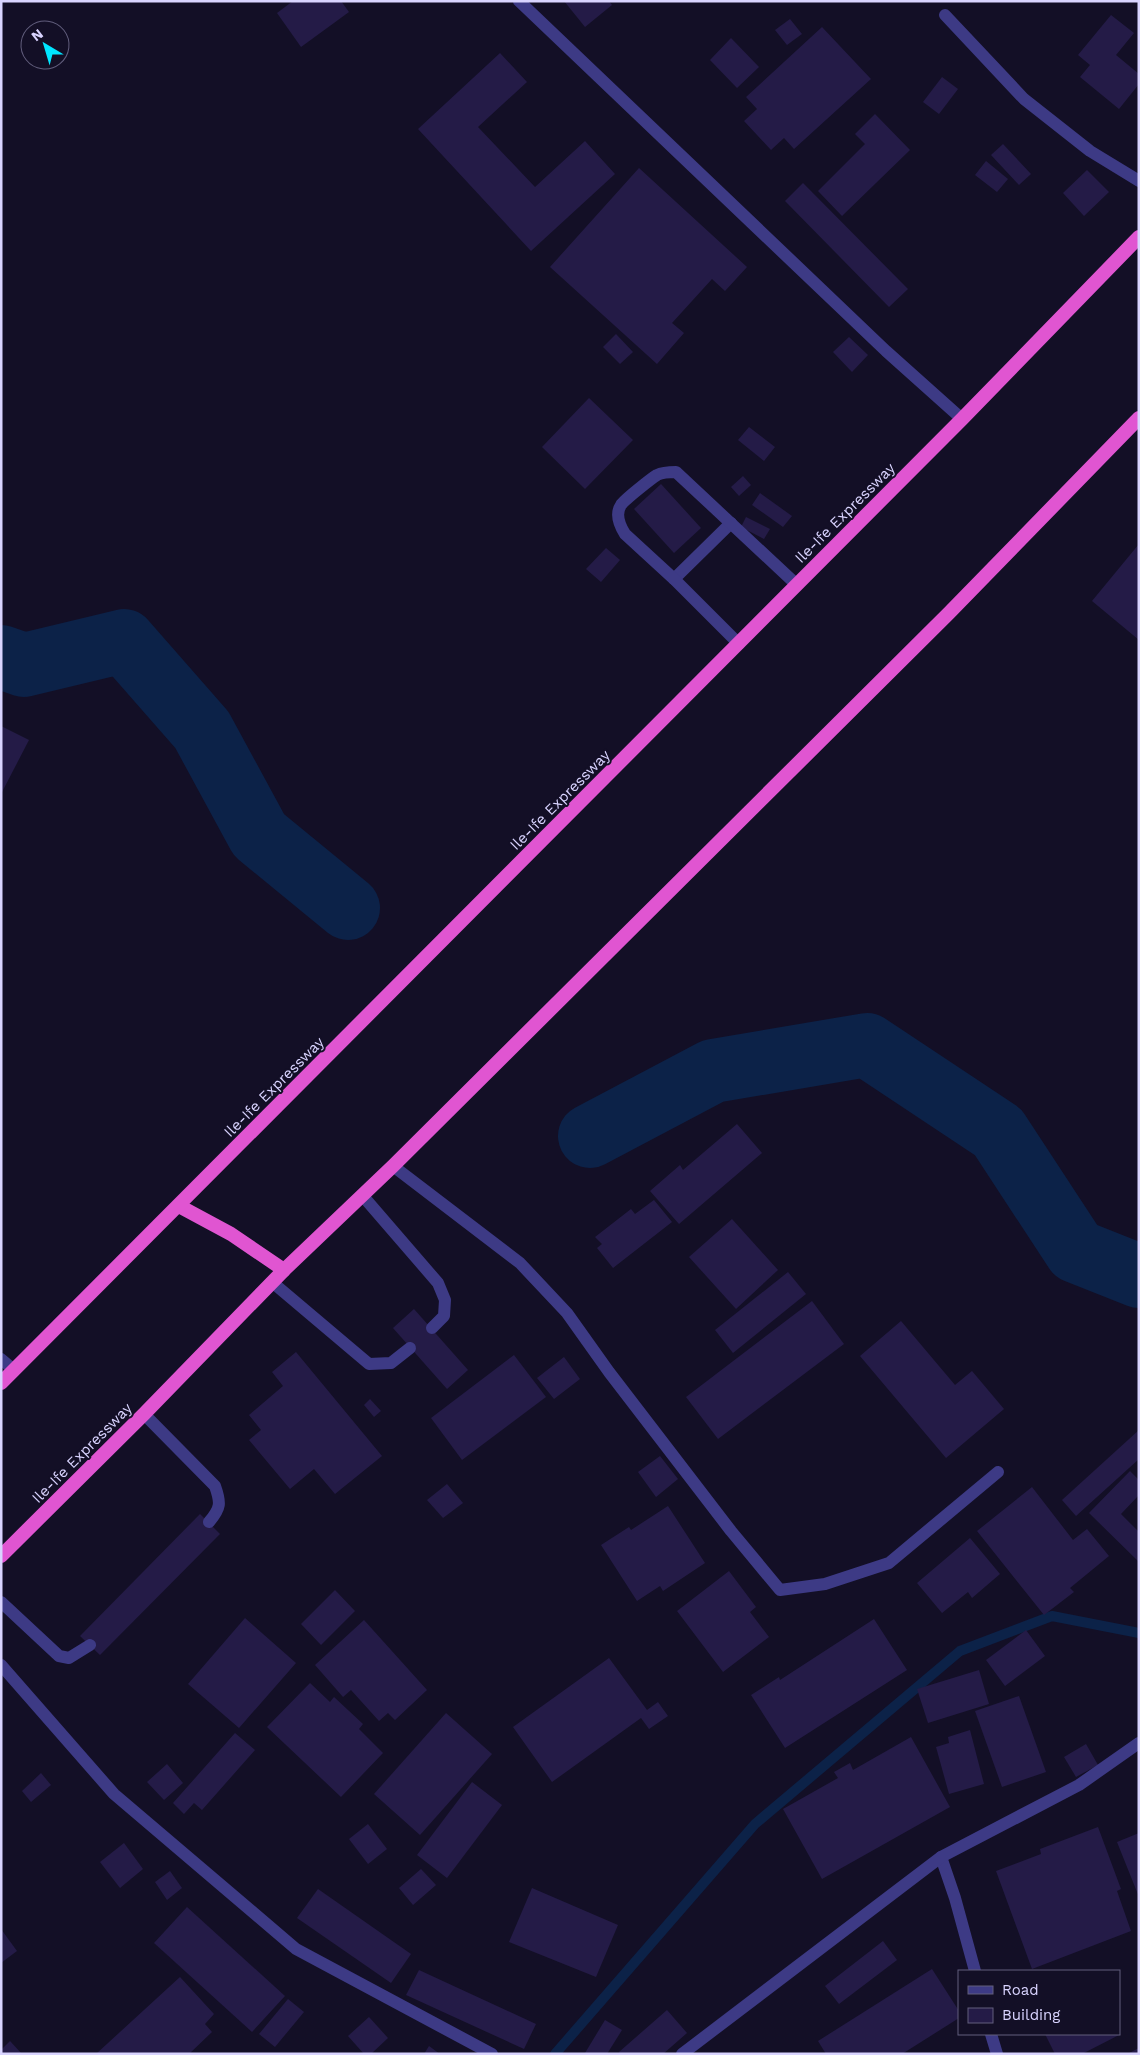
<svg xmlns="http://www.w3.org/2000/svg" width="1140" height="2055" viewBox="0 0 1140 2055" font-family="'Work Sans',sans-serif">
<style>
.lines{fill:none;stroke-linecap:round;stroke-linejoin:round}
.stream{stroke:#0c2248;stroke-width:10}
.river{stroke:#0c2248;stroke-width:64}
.building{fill:#241b47}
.service{stroke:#3d3a85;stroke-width:12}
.minor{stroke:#3d3a85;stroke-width:12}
.tertiary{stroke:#3d3a85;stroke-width:12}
.trunk{stroke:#e055d1;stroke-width:14}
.labels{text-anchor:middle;stroke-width:4;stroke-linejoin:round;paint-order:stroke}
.street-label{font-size:15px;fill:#d9d4ff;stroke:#130f26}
</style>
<rect width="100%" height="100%" fill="#130f26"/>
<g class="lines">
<path class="stream" d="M555,2054L755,1824L960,1651L1052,1616L1139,1633"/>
<g class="river">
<path d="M1,657L24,665L124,641L202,730L259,835L348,908"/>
<path d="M590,1136L713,1071L867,1045L998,1132L1076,1251L1139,1276"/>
</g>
</g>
<g class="building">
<path d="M293,1H341L349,12L301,47L277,13Z"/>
<path d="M564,1H609L612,5L585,27Z"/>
<path d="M1111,15L1134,33L1116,55L1139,74V84L1119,109L1080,77L1090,65L1078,55Z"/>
<path d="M790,19L802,34L787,45L775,30Z"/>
<path d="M822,27L871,79L794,149L784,138L771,150L744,121L757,109L746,97Z"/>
<path d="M731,38L759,67L737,88L710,60Z"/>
<path d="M500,53L527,82L478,127L535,187L585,141L615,174L531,251L418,129Z"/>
<path d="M942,77L958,89L939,114L923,102Z"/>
<path d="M875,114L910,150L842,216L818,191L865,144L855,134Z"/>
<path d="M1003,144L1031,174L1019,185L991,155Z"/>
<path d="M986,161L1008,179L997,192L975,175Z"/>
<path d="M639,168L747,267L725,291L712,279L672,323L684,333L657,364L550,267Z"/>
<path d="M1087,170L1109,192L1084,216L1063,193Z"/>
<path d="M803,183L908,289L889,307L785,201Z"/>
<path d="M616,334L633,352L620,364L603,347Z"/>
<path d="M849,337L868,355L852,372L833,352Z"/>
<path d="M589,398L633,440L585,489L542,447Z"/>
<path d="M749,427L775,447L764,461L738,440Z"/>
<path d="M743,476L751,485L739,496L731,487Z"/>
<path d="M661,484L701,528L674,553L634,509Z"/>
<path d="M760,493L792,516L783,527L752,505Z"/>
<path d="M746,517L770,529L764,539L741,527Z"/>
<path d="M1139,544V640L1092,601Z"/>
<path d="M606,548L620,560L601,582L586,569Z"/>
<path d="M1,726L29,740L1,794Z"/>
<path d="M737,1124L762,1153L679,1224L650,1191L680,1165L683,1170Z"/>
<path d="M654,1200L672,1222L613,1268L597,1248L602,1244L595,1237L631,1209L635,1214Z"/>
<path d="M732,1219L778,1270L736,1309L689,1257Z"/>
<path d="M788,1272L806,1294L733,1353L715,1330Z"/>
<path d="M812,1301L844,1344L718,1439L686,1397Z"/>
<path d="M414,1309L468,1370L447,1389L393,1328Z"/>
<path d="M901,1321L955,1385L972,1371L1004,1409L946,1458L860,1356Z"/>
<path d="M296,1352L382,1456L335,1494L314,1469L290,1489L249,1440L261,1430L249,1415L283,1386L272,1372Z"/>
<path d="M514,1355L546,1397L462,1460L431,1418Z"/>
<path d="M564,1357L580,1379L554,1399L537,1378Z"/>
<path d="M370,1399L381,1411L374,1417L364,1405Z"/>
<path d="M1139,1430V1459L1076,1516L1062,1500Z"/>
<path d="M660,1456L678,1479L656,1497L638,1472Z"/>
<path d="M1130,1471L1139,1480V1495L1121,1514L1139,1532V1562L1089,1513Z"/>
<path d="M447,1484L463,1503L443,1518L427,1500Z"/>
<path d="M1032,1487L1073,1540L1087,1529L1109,1556L1070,1588L1074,1592L1044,1615L977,1531Z"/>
<path d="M668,1506L705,1563L663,1591L660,1586L637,1601L601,1545L629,1527L631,1530Z"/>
<path d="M200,1514L220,1534L100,1655L80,1636Z"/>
<path d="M970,1538L1000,1574L972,1598L968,1592L942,1613L917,1583Z"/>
<path d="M729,1571L756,1607L750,1612L769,1637L723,1672L677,1611Z"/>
<path d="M335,1590L355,1611L321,1645L301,1624Z"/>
<path d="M245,1618L296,1663L239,1728L188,1684Z"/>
<path d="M874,1619L907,1670L785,1748L751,1695L779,1677L780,1680Z"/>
<path d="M364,1620L427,1690L395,1720L388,1713L379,1721L351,1690L343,1697L315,1665Z"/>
<path d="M1026,1630L1045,1656L1005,1686L986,1660Z"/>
<path d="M609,1658L647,1710L658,1702L668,1716L649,1729L641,1718L552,1782L513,1727Z"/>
<path d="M979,1670L989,1704L928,1723L917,1689Z"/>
<path d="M310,1683L330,1702L334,1697L363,1724L359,1729L383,1753L341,1797L267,1727Z"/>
<path d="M1019,1696L1046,1772L1002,1787L975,1711Z"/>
<path d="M446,1713L492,1754L420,1835L374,1794Z"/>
<path d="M970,1730L984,1784L949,1794L936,1747L949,1743L948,1737Z"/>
<path d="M235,1733L255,1750L202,1810L194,1803L184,1814L173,1803Z"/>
<path d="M911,1737L950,1807L822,1879L783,1809L838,1778L834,1772L850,1763L853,1770Z"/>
<path d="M1086,1744L1098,1765L1076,1777L1064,1757Z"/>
<path d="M167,1764L183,1783L164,1800L147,1782Z"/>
<path d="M41,1773L51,1785L31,1802L22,1791Z"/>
<path d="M472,1782L502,1805L447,1878L417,1855Z"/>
<path d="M368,1824L387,1849L368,1864L349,1839Z"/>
<path d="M1098,1827L1121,1889L1117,1891L1131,1931L1032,1969L996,1871L1041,1854L1040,1849Z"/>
<path d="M1139,1833V1897L1117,1842Z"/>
<path d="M124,1843L143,1869L120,1888L100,1862Z"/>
<path d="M421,1869L436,1885L413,1905L399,1888Z"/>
<path d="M170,1871L182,1888L167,1900L155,1882Z"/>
<path d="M532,1888L618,1925L596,1977L509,1942Z"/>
<path d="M318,1889L411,1954L391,1983L297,1918Z"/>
<path d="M187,1907L285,1996L252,2032L154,1943Z"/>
<path d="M1,1929L17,1951L1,1963Z"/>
<path d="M883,1941L897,1960L839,2004L825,1986Z"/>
<path d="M932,1969L959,2011V2018L902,2054H826L818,2041Z"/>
<path d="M419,1970L536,2024L524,2049L406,1995Z"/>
<path d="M180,1977L214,2014L205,2024L212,2032L189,2054H96Z"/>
<path d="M288,1999L304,2012L275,2047L259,2034Z"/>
<path d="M667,2010L687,2033L663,2054H620L619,2052Z"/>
<path d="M369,2017L388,2038L371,2054H364L348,2036Z"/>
<path d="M605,2020L622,2030L607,2054H586L585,2053Z"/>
<path d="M1045,2034H1121L1082,2054H1055Z"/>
<path d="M10,2041L22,2054H1V2050Z"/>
<path d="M429,2046L440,2054H424Z"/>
<path d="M1139,2048V2054H1127Z"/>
</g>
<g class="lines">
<g class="service">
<path d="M945,15L1024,99L1090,151L1139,181"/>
<path d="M674,579L731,523"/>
<path d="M739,644L674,579L625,534C620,526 615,514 621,505C624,500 652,478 657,475C663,472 669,472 676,472L797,585"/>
<path d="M362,1195L438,1283L445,1300L444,1316L432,1328"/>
<path d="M272,1282L369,1364L391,1363L410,1348"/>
<path d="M1,1359L14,1370"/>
<path d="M144,1414L215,1486C221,1503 221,1508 209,1522"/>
<path d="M1,1602L59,1656L69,1658L90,1645"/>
</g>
<g class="minor">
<path d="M393,1166L520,1263L567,1313L609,1372L731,1531L780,1590L825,1584L889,1563L998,1472"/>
<path d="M1,1665L114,1794L296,1949L492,2054"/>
<path d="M941,1857L955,1898L975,1971"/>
<path d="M991,2034L997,2054"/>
<path d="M682,2054L941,1857L1079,1785L1139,1743"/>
</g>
<path class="tertiary" d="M519,1L886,351L962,419"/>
<g class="trunk">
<path d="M179,1206L231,1234L284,1270"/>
<path d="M1,1383L962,419L1139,237"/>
<path d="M1,1556L144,1414L284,1270L393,1166L949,613L1139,418"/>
</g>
</g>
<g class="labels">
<g class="street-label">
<text transform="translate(845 513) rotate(-45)" y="5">Ile-Ife Expressway</text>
<text transform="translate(560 800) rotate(-45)" y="5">Ile-Ife Expressway</text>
<text transform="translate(274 1087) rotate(-45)" y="5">Ile-Ife Expressway</text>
<text transform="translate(82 1453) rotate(-45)" y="5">Ile-Ife Expressway</text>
</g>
</g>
<rect width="1140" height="2055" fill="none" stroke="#d9d4ff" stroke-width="5"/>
<rect x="958" y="1970" width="162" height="65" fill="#130f26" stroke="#625e7d"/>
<rect x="968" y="1986" width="25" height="8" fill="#3d3a85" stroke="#625e7d"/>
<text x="1002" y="1995" font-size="15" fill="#d9d4ff">Road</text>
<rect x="968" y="2008" width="25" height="15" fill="#241b47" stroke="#625e7d"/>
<text x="1002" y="2020" font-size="15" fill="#d9d4ff">Building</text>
<g transform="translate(45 45) rotate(322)"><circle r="24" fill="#130f26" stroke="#625e7d"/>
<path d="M0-4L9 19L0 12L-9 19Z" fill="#00e5ff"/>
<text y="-8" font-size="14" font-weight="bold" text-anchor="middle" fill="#d9d4ff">N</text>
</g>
</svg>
